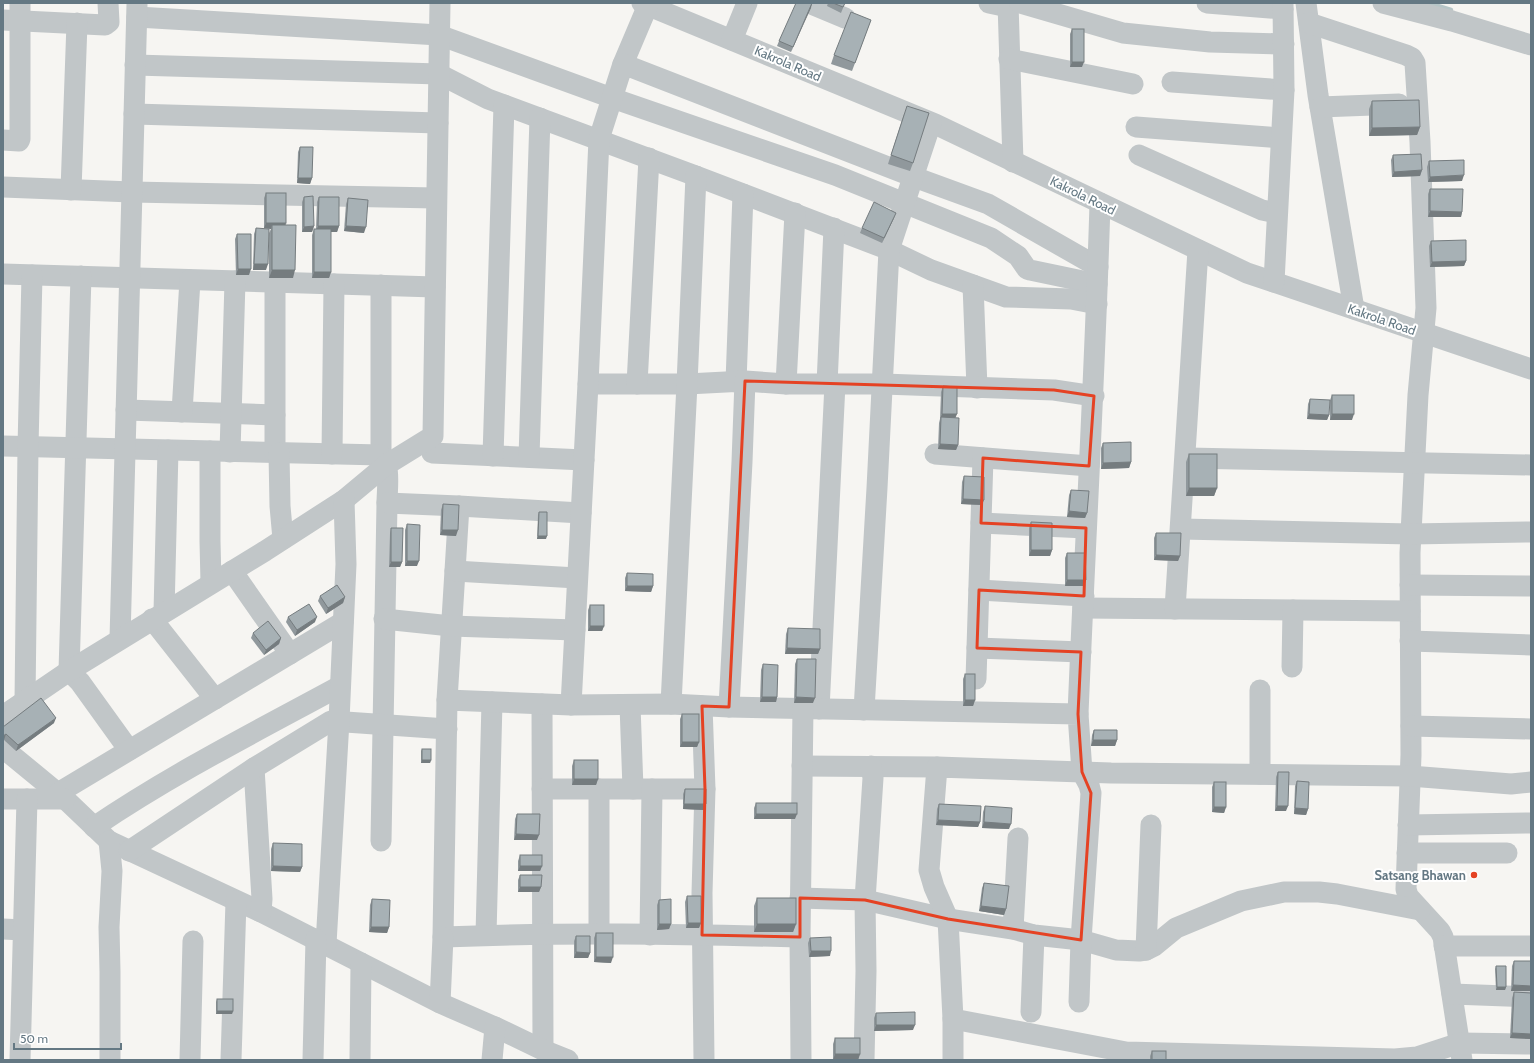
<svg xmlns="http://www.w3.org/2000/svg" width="1534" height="1063" viewBox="0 0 1534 1063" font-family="Cabin,sans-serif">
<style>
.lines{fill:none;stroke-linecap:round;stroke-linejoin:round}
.stream{stroke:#b6c5c7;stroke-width:4.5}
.minor{stroke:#c1c6c8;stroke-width:21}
.wall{fill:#90989c}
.shaded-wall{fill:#757c7f}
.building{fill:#a7b1b5;stroke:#757c7f}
.marked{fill:none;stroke:#e54223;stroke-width:3;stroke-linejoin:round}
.poi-dot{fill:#e54223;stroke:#fff;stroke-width:1.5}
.labels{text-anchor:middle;stroke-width:4;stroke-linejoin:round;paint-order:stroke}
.street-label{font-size:13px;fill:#647883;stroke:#fff}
.poi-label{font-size:13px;font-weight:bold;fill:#647883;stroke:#fff;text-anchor:end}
</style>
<rect width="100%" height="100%" fill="#f6f5f2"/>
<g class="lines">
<path class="stream" d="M1428,3L1451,10"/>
<g class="minor">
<path d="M642,3L935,124L1247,273L1531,369"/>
<path d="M809,3L845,18"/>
<path d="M989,3L1008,7"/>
<path d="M1008,3L1013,162"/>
<path d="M1020,3L1123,33L1210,42L1284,44"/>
<path d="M1207,3L1283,9"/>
<path d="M1306,3L1318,95L1354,309"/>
<path d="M1383,3L1452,21L1531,45"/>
<path d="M137,17L439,35L612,98L835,175L991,238L1018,256L1027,269L1030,270L1097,284"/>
<path d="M3,20L105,25L109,22L108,3"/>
<path d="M1309,23L1406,55L1412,58L1415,63L1420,142L1426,308L1418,395L1410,553L1411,755L1406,889L1408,896L1440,931L1443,937L1462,1060"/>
<path d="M732,40L747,3"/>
<path d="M1009,59L1133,84"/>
<path d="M623,64L648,5"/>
<path d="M135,65L439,74L488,99L696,176L887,249L931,270L1006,297L1071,299L1097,304"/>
<path d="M1172,82L1284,90"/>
<path d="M1320,107L1399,104"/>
<path d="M134,114L438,123"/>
<path d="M1136,127L1281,138"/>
<path d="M3,140L19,141L20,139V3"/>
<path d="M1139,155L1262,210L1277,213"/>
<path d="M3,187L132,192L436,198"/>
<path d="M71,190L77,23"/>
<path d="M3,274L435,287"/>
<path d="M81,276L69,671L80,682L129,750"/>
<path d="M1274,282L1284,90L1283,3"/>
<path d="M381,285V455"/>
<path d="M973,285L977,388"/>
<path d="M736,382L743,194"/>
<path d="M588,384H687L745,381L786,384H883L1054,390L1094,396"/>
<path d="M637,384L649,158"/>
<path d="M786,384L795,213"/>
<path d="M827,384L834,228"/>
<path d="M126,410L275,415"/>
<path d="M182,412L190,280"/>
<path d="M3,446L381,455C391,466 387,489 387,503L381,841"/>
<path d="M210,451V541L211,583"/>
<path d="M230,452L235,281"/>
<path d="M275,453V282"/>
<path d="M279,453L280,506L283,539"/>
<path d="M432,453L584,460"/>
<path d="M332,454L334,284"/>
<path d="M935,454L1089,466"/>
<path d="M493,456L504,105"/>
<path d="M529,457L540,118"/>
<path d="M1188,458L1531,465"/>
<path d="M387,503L459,506L447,700"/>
<path d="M459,506L581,513"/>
<path d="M981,523L1086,528"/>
<path d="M1181,529L1411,534L1531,532"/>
<path d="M232,571L290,654"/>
<path d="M455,571L577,578"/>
<path d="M1410,585L1531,586"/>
<path d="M979,590L1084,596"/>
<path d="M1083,608L1410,611"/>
<path d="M1175,609L1198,250"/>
<path d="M164,612L168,450"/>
<path d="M152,619L215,699"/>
<path d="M384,619L451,626L575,630"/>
<path d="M120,639L137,4"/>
<path d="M1410,641L1531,645"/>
<path d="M977,648L1081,652"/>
<path d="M1292,667L1293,610"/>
<path d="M976,679L983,458"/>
<path d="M1260,690V774"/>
<path d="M25,701L28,447L32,275"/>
<path d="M542,704L543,1050"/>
<path d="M671,704L687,384L696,176"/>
<path d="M571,705L588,384L599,139L623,64L914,177L988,204L1098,267"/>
<path d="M630,705L633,789"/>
<path d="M702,706L705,789L702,893L704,1060"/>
<path d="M729,707L742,462L745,381"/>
<path d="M819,709L835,384"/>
<path d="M864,710L877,488L889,250L931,123"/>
<path d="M1078,714C1085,544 1095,374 1100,203"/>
<path d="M3,716L69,671L265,551L344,500L386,465L433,436L440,3"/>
<path d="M1411,726L1531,729"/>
<path d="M3,748L65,799L109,841L261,912L440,1003L495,1027L543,1050L568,1060"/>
<path d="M802,766L937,767"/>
<path d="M254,768L262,899L261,912"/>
<path d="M542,789H705"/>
<path d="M599,789V935"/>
<path d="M58,793L343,622"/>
<path d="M3,799H65"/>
<path d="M1408,825L1531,823"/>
<path d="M94,827C172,774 257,731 340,686"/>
<path d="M109,841L112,871L109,927L110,972V1060"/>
<path d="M129,851L254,768L331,721L447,729"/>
<path d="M1407,853H1507"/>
<path d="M800,898L865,900L948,919L1013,929L1034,935L1081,940L1116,950L1139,951L1146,950L1154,946L1176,928L1241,901L1284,892H1319L1337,894L1420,910"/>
<path d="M3,929L23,930"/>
<path d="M1013,929L1018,838"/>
<path d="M486,935L492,702"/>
<path d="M650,935L652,789"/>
<path d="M800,937C681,934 561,932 443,937L447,700L571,705L671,704L729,707L1078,714L1082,772L1089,785L1091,793L1081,940L1079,1002"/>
<path d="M326,944L339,721L346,564L344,500"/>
<path d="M1444,946H1531"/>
<path d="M1146,950L1151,825"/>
<path d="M1452,994L1531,997"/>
<path d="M440,1003L443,937"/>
<path d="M1031,1012L1034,935"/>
<path d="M953,1019L1126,1052L1395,1059L1417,1057L1460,1043L1531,1044"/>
<path d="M20,1060L27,799"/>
<path d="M190,1060L193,941"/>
<path d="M231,1060L236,901"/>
<path d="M313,1060L316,939"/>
<path d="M360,1060L361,963"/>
<path d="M492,1060L495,1027"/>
<path d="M801,1060L800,937L803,708"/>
<path d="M864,1060L866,971L865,900L873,778L871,766"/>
<path d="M953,1060V1019L948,919L934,887L929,870L937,767L1111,773L1410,776L1511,784L1531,782"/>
</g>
</g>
<g class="wall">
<path d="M812,3L791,52L777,46L779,41Z"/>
<path d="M828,3H845L841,13L827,6Z"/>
<path d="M871,20L852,71L831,64L834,55Z"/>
<path d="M1072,29L1082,67H1070V34Z"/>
<path d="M1372,101L1420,127L1417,135L1369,136V109Z"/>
<path d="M904,114L913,163L910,171L888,164Z"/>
<path d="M300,147L312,178L310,184L297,183L298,152Z"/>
<path d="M1393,155L1422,170L1420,176L1392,177L1391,160Z"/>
<path d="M1429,161L1462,181L1428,182L1427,167Z"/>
<path d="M1430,189L1462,212L1461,217H1428V194Z"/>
<path d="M266,193L286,225L293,278H269V233L271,229L264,228V198Z"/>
<path d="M304,197L314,226L312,232H302V202Z"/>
<path d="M319,197L339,226L337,232H331V272L329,278H312V235L314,229H316L317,202Z"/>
<path d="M348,198L364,233L344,231L346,204Z"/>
<path d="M894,218L882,243L860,233L862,228Z"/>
<path d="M256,228L266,270H253L254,234Z"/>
<path d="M237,234L249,275H236L235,239Z"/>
<path d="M1431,241L1466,261L1464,266L1430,267L1429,246Z"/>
<path d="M943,386L955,418L958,445L956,450L938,449L939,423L940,419L941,392Z"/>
<path d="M1332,395L1352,420H1330V400Z"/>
<path d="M1310,399L1329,415L1327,420L1307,419L1308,404Z"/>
<path d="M1103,443L1131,462L1129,468L1101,469V448Z"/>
<path d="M1189,454L1217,488L1214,496H1186V462Z"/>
<path d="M964,476L982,505L961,504L962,482Z"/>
<path d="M1071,490L1087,513L1085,518L1067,517L1069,495Z"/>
<path d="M443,504L456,536L440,535L441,510Z"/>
<path d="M539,512L546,539H537L538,515Z"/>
<path d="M1031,522L1052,550L1050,556H1029V528Z"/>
<path d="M407,524L417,566H405V530Z"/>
<path d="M391,528L402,562L400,567H389L390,533Z"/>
<path d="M1156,533L1180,556L1178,561L1154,560V538Z"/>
<path d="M1067,553L1084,586H1065V558Z"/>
<path d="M627,573L653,586L651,592L625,591V578Z"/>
<path d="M320,596L345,597L343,603L326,614L318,601Z"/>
<path d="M590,605L604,626L602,631H588V610Z"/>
<path d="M288,617L315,622L295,636L286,622Z"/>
<path d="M788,628L820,649L818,654H785L786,634Z"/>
<path d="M253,633L281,638L279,644L264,655L251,638Z"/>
<path d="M797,659L813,703H794L795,664Z"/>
<path d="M763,664L777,697L776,702H760L761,670Z"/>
<path d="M965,674L975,700L973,706H963V679Z"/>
<path d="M682,714L699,742L697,747H680V719Z"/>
<path d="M54,723L16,751L4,740L3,727Z"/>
<path d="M1094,730L1117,740L1115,746H1091L1092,735Z"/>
<path d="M422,749L431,760L430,763H421V751Z"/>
<path d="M574,760L598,779L596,785H572V766Z"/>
<path d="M1278,772L1286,811H1275L1276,777Z"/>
<path d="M1297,781L1308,809L1306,815L1294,814L1295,786Z"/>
<path d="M1214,782L1226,807L1224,813L1212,812V787Z"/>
<path d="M685,789L706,804L704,810L683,809V794Z"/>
<path d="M756,803L795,819H754V808Z"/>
<path d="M939,804L980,822L978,827L936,825L937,809Z"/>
<path d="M985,806L1009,829L982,828L983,812Z"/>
<path d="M517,814L537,840H514L515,819Z"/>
<path d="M273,843L302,867L300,872L271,871V849Z"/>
<path d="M520,855L542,866L540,871H518V861Z"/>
<path d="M520,875L541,887L539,892H518V880Z"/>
<path d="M984,883L1006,909L1004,915L979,911L982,888Z"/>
<path d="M687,896L701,923L699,928H686L685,902Z"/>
<path d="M757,898L796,924L793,932H754V906Z"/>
<path d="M372,899L389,927L387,933L369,932L370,905Z"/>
<path d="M659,900L671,924L669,929L657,930V905Z"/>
<path d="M596,933L611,963L594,962V938Z"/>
<path d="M576,936L590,953L588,958H574V941Z"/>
<path d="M810,938L830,956L809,957L808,943Z"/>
<path d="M1514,961H1531V991H1511L1512,966Z"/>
<path d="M1496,966L1506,987L1505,990H1496L1495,969Z"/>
<path d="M1514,992L1531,993V1036L1530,1039L1510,1038L1512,998Z"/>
<path d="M217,999L233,1011L232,1014H216V1002Z"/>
<path d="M876,1013L913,1030L874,1031V1018Z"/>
<path d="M835,1038L860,1054L858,1060H833V1044Z"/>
<path d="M1152,1051L1166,1060H1150V1056Z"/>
</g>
<g class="shaded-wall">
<path d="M812,3L811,8L791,52L793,47Z"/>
<path d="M1072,62H1084L1082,67H1070Z"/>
<path d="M1420,127L1417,135L1369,136L1372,128Z"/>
<path d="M1422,170L1420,176L1392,177L1394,172Z"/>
<path d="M1464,175L1462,181L1428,182L1430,177Z"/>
<path d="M298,178H312L310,184L297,183Z"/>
<path d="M1430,211L1462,212L1461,217H1428Z"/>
<path d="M896,213L894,218L882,243L884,238Z"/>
<path d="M266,223H286L284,229L272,225L271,229L264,228Z"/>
<path d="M314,226L312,232H302L304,227Z"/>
<path d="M318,226H339L337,232H316Z"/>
<path d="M346,226L366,227L364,233L344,231Z"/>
<path d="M1466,261L1464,266L1430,267L1432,262Z"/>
<path d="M254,264H268L266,270H253Z"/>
<path d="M238,269H251L249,275H236Z"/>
<path d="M272,270H295L293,278H269Z"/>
<path d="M314,272H331L329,278H312Z"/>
<path d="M942,414H957L955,419L941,417L940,419Z"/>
<path d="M1309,414L1329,415L1327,420L1307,419Z"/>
<path d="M1332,414H1354L1352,420H1330Z"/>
<path d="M940,444L958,445L956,450L938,449Z"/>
<path d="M1131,462L1129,468L1101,469L1103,463Z"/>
<path d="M1189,488H1217L1214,496H1186Z"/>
<path d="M963,499L984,500L982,505L961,504Z"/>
<path d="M1069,511L1087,513L1085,518L1067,517Z"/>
<path d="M442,530H458L456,536L440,535Z"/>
<path d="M538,536H547L546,539H537Z"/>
<path d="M1031,550H1052L1050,556H1029Z"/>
<path d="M1156,555L1180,556L1178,561L1154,560Z"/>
<path d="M407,561H419L417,566H405Z"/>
<path d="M391,562H402L400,567H389Z"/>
<path d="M1067,580H1086L1084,586H1065Z"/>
<path d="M627,586H653L651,592L625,591Z"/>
<path d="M345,597L343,603L326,614L328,608Z"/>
<path d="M317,617L315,622L295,636L297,630Z"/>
<path d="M590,626H604L602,631H588Z"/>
<path d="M281,638L279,644L264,655L266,650Z"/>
<path d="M787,648L820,649L818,654H785Z"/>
<path d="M762,697H777L776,702H760Z"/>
<path d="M796,697L815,698L813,703H794Z"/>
<path d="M965,700H975L973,706H963Z"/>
<path d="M56,718L54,723L16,751L18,745Z"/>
<path d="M6,734L4,740H3V736Z"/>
<path d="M1093,740H1117L1115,746H1091Z"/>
<path d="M682,742H699L697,747H680Z"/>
<path d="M422,760H431L430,763H421Z"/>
<path d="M574,779H598L596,785H572Z"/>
<path d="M684,804H706L704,810L683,809Z"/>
<path d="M1277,806H1288L1286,811H1275Z"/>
<path d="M1214,807H1226L1224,813L1212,812Z"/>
<path d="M1295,808L1308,809L1306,815L1294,814Z"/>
<path d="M756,814H797L795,819H754Z"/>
<path d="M938,820L980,822L978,827L936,825Z"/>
<path d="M984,822L1011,824L1009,829L982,828Z"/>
<path d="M516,834L539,835L537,840H514Z"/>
<path d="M273,866L302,867L300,872L271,871Z"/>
<path d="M520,866H542L540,871H518Z"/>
<path d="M520,887H541L539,892H518Z"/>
<path d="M981,906L1006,909L1004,915L979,911Z"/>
<path d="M688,923H701L699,928H686Z"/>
<path d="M659,924H671L669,929L657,930Z"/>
<path d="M757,924H796L793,932H754Z"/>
<path d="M371,927H389L387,933L369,932Z"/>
<path d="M811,951H831L830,956L809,957Z"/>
<path d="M576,952L590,953L588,958H574Z"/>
<path d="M596,957H613L611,963L594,962Z"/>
<path d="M1513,985L1531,986V991H1511Z"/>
<path d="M1497,987H1506L1505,990H1496Z"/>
<path d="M217,1011H233L232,1014H216Z"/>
<path d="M876,1025H915L913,1030L874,1031Z"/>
<path d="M1512,1033L1531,1034V1036L1530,1039L1510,1038Z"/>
<path d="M835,1054H860L858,1060H833Z"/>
</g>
<g class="building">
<path d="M796,3H812L793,47L779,41Z"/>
<path d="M833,3H845L843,7Z"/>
<path d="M851,12L871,20L855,63L834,55Z"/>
<rect x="1072" y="29" width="12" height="33"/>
<path d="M1419,100L1420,127L1372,128V101Z"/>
<path d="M907,106L929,113L913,163L891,155Z"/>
<path d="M300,147H313L312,178H298Z"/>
<path d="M1421,154L1422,170L1394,172L1393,155Z"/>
<path d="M1464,160V175L1430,177L1429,161Z"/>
<path d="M1430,189H1463L1462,212L1430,211Z"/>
<rect x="266" y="193" width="20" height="30"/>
<path d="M313,196L314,226L304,227V197Z"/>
<path d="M319,197H339V226H318Z"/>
<path d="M348,198L368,200L366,227L346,226Z"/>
<path d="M874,202L896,213L884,238L862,228Z"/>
<path d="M272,225H296L295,270H272Z"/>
<path d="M256,228L269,229L268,264H254Z"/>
<rect x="314" y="229" width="17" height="43"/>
<path d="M237,234H251V269H238Z"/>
<path d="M1466,240V261L1432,262L1431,241Z"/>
<path d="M943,386L957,387V414H942Z"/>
<rect x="1332" y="395" width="22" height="19"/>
<path d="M1310,399L1330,400L1329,415L1309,414Z"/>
<path d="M941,417L959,418L958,445L940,444Z"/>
<path d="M1131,442V462L1103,463V443Z"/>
<rect x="1189" y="454" width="28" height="34"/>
<path d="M964,476L984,477V500L963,499Z"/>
<path d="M1071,490L1089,491L1087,513L1069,511Z"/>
<path d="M443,504L459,505L458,530H442Z"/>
<path d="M539,512H547V536H538Z"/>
<path d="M1031,522L1052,523V550H1031Z"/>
<path d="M407,524L420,525L419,561H407Z"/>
<path d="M391,528H403L402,562H391Z"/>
<path d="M1156,533H1181L1180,556L1156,555Z"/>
<path d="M1067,553H1085L1086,580H1067Z"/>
<path d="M627,573L653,574V586H627Z"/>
<path d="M337,585L345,597L328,608L320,596Z"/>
<path d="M309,604L317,617L297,630L288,617Z"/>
<rect x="590" y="605" width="14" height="21"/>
<path d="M268,621L281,638L266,650L253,633Z"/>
<path d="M788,628L820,629V649L787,648Z"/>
<path d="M797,659H816L815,698L796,697Z"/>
<path d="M763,664L778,665L777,697H762Z"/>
<rect x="965" y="674" width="10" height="26"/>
<path d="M41,698L56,718L18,745L6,734L3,736V727Z"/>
<rect x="682" y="714" width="17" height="28"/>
<path d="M1094,730H1117V740H1093Z"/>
<rect x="422" y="749" width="9" height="11"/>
<rect x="574" y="760" width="24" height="19"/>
<path d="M1278,772H1289L1288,806H1277Z"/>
<path d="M1297,781L1309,782L1308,809L1295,808Z"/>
<rect x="1214" y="782" width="12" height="25"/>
<path d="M685,789H706V804H684Z"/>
<rect x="756" y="803" width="41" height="11"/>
<path d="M939,804L981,806L980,822L938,820Z"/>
<path d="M985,806L1012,808L1011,824L984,822Z"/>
<path d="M517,814H540L539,835L516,834Z"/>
<path d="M273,843L302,844V867L273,866Z"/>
<rect x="520" y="855" width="22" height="11"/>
<path d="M520,875H542L541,887H520Z"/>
<path d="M984,883L1009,886L1006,909L981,906Z"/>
<path d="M687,896H701V923H688Z"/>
<rect x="757" y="898" width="39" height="26"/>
<path d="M372,899L390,900L389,927H371Z"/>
<path d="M671,899V924H659V900Z"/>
<rect x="596" y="933" width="17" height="24"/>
<path d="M576,936H590V953L576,952Z"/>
<path d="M831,937V951H811L810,938Z"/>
<path d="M1514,961H1531V986L1513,985Z"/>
<path d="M1496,966H1506V987H1497Z"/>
<path d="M1514,992L1531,993V1034L1512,1033Z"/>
<rect x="217" y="999" width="16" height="12"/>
<path d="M915,1012V1025H876V1013Z"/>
<rect x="835" y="1038" width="25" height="16"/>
<rect x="1152" y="1051" width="14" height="9"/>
</g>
<path class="marked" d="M745,381L1054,390L1094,396L1089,466L983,458L981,523L1086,528L1084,596L979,590L977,648L1081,652L1078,714L1082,772L1091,793L1081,940L948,919L865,900L800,898V937L702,935L705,789L702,706L729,707Z"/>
<circle class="poi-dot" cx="1474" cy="875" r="4"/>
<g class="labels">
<g class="street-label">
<text transform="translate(788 63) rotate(23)" y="5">Kakrola Road</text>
<text transform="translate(1083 195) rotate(26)" y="5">Kakrola Road</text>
<text transform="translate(1382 319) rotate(19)" y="5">Kakrola Road</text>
</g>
<g class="poi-label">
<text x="1466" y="880">Satsang Bhawan</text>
</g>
</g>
<rect width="1534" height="1063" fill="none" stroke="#647883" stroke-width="8"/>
<path d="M14 1043v6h107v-6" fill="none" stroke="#647883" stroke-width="2"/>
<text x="20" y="1043" font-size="12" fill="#647883" stroke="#ffffff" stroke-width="3" paint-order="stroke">50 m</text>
</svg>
